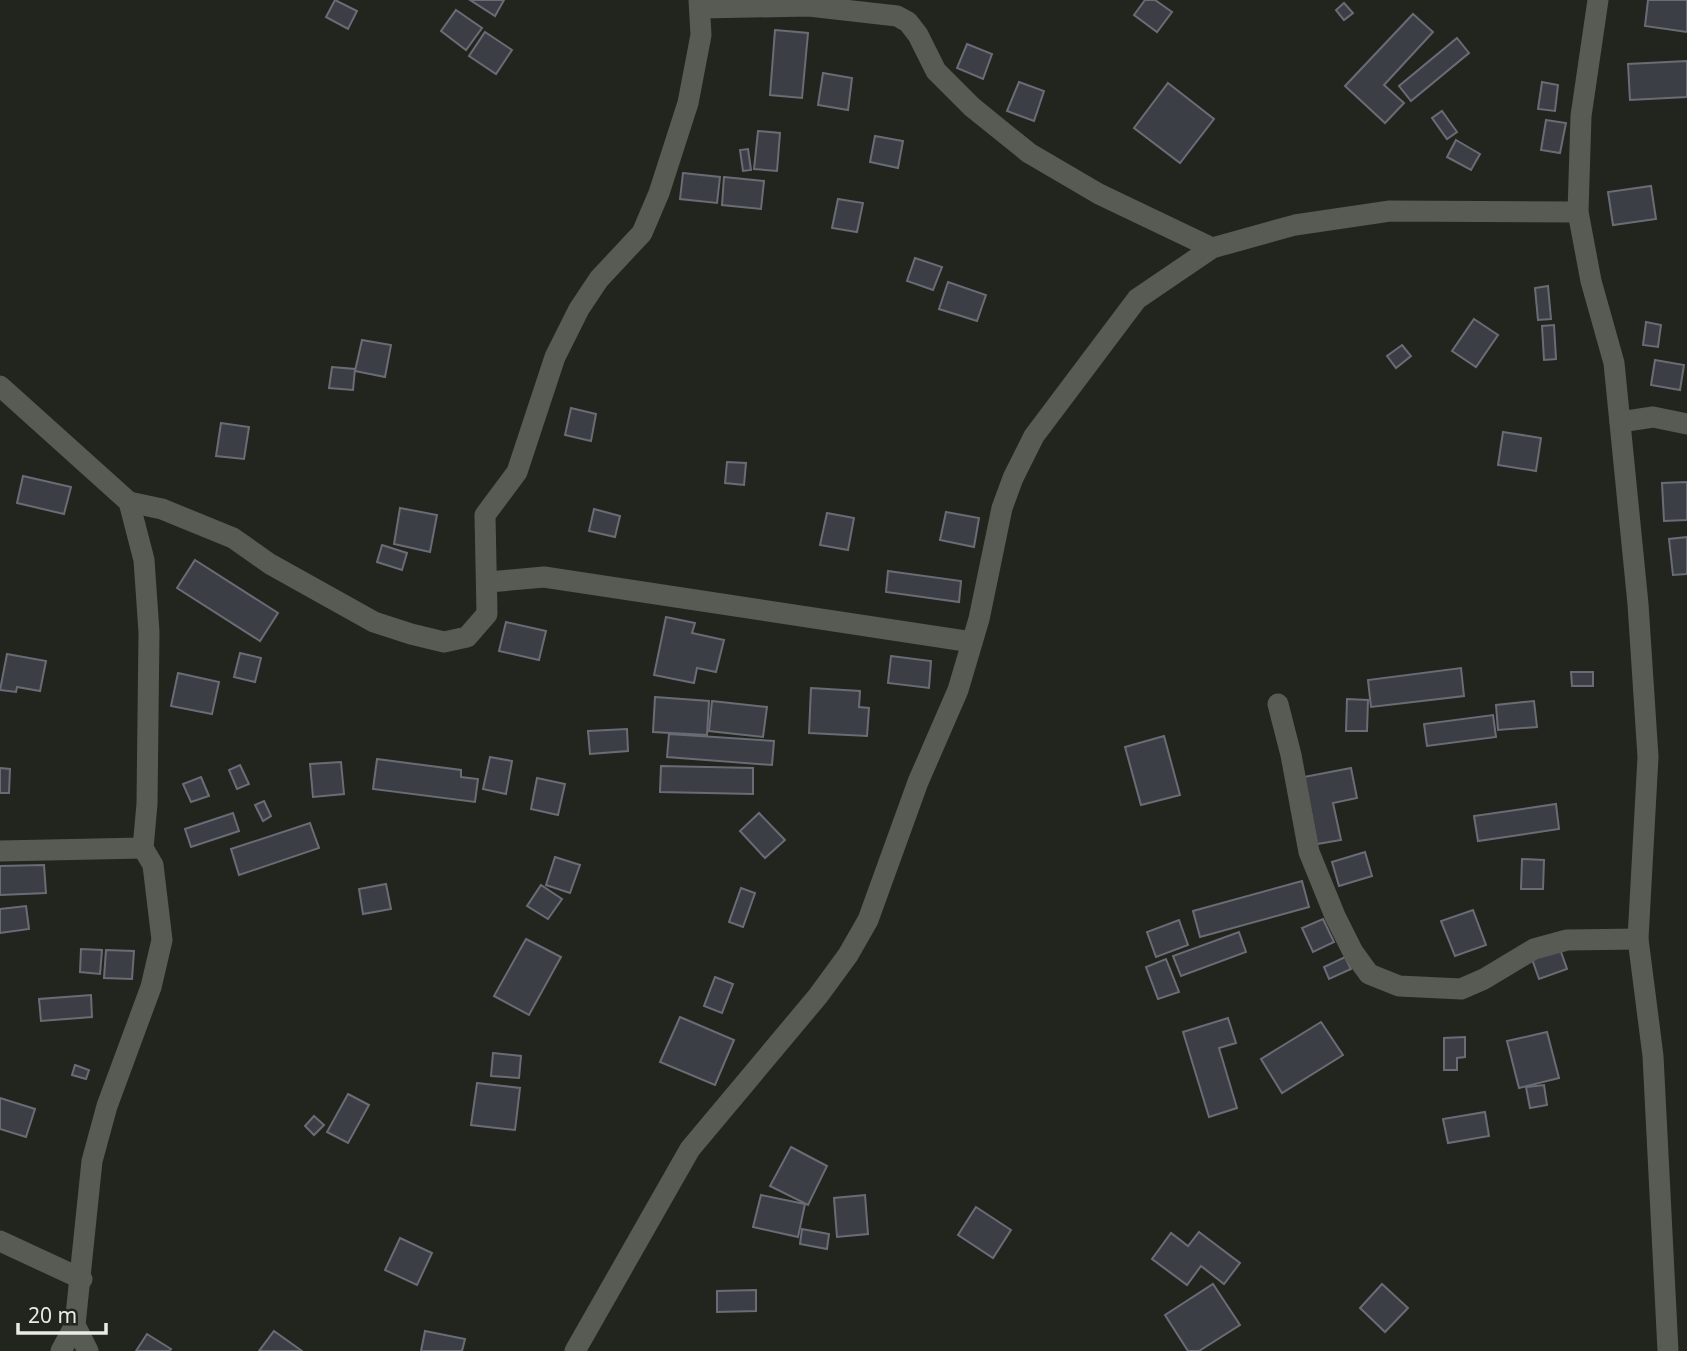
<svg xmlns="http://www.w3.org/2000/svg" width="1687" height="1351" viewBox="0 0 1687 1351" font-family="'Noto Sans',sans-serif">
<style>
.building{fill:#3c3e46;stroke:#6a6c75;stroke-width:2}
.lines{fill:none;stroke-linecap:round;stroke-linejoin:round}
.minor{stroke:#585b53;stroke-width:21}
</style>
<rect width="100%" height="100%" fill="#22251e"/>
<g class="building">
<path d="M335,0L357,11L348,29L326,17Z"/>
<path d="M470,0H504L495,16Z"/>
<path d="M1145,0H1155L1172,12L1157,32L1134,15Z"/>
<path d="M1648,0H1687V32L1645,26Z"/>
<path d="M1344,3L1353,13L1344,20L1336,10Z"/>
<path d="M456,10L482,28L466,50L441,31Z"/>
<path d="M1413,14L1433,32L1384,85L1404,103L1385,123L1345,86Z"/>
<path d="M775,30L808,33L802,98L770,95Z"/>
<path d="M485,32L512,50L496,74L469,56Z"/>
<path d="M1457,38L1469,53L1411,101L1399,86Z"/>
<path d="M967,44L992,54L983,79L957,68Z"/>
<path d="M1687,61V97L1630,100L1628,64Z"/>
<path d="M823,73L852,78L848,110L818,105Z"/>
<path d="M1019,82L1044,91L1034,121L1007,111Z"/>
<path d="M1542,82L1558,85L1555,111L1538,109Z"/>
<path d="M1168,83L1214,119L1180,163L1134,128Z"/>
<path d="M1442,111L1457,132L1447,139L1432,118Z"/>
<path d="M1546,120L1566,123L1560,153L1541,150Z"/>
<path d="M758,131L780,133L777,171L754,169Z"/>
<path d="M875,136L903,141L898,168L870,162Z"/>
<path d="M1456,140L1480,154L1471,170L1447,157Z"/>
<path d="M748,149L751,170L743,171L740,150Z"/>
<path d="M683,173L720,177L717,203L680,199Z"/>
<path d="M724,177L764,181L761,209L722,205Z"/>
<path d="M1651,186L1656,219L1613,225L1608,192Z"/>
<path d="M838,199L863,203L857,232L832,228Z"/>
<path d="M915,258L942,267L933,290L907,281Z"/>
<path d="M948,282L986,295L977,321L939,309Z"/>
<path d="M1548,286L1551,319L1538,320L1535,288Z"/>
<path d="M1474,319L1498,335L1476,367L1452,351Z"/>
<path d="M1646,322L1661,325L1658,347L1643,345Z"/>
<path d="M1554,325L1556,359L1544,360L1542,326Z"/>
<path d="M362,340L391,345L385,377L355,371Z"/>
<path d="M1402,345L1411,356L1396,368L1387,356Z"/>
<path d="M1655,360L1684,365L1680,390L1651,385Z"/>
<path d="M332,367L355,369L353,390L329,388Z"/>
<path d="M571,408L596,414L591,441L565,435Z"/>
<path d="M221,423L249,427L244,459L216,456Z"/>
<path d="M1503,432L1541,438L1536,471L1498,465Z"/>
<path d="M727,462L746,463L744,485L725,483Z"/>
<path d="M23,476L71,487L64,514L17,503Z"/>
<path d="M1687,482V520L1664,521L1662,483Z"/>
<path d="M400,508L437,515L430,552L394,544Z"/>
<path d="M594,509L620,516L615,537L589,531Z"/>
<path d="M946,512L979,518L974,547L940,540Z"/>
<path d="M827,513L854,518L848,550L820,545Z"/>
<path d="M1687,537V574L1673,575L1669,539Z"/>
<path d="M382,545L407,553L402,570L377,562Z"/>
<path d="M195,560L278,613L260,641L177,588Z"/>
<path d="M888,571L961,581L959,602L886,592Z"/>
<path d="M666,617L695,623L692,633L724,640L716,672L697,668L694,683L654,675Z"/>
<path d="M506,622L546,631L539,660L499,651Z"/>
<path d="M240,653L261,658L255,682L234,677Z"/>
<path d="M7,654L46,661L40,691L17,687L16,692L0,690Z"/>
<path d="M891,656L931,661L929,688L888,683Z"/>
<path d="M1461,668L1464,696L1371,707L1368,680Z"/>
<path d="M1571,672H1593V686H1572Z"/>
<path d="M178,673L219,682L212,714L171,706Z"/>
<path d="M811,688L860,691L859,707L869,708L867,736L809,733Z"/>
<path d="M655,697L709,701L707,735L653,732Z"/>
<path d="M1347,699L1368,700L1367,731H1346Z"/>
<path d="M712,701L767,707L763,737L709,731Z"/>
<path d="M1534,701L1537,727L1498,730L1496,705Z"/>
<path d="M1493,715L1496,737L1427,746L1424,724Z"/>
<path d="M627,729L628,751L590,754L588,731Z"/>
<path d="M669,734L774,741L772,765L667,757Z"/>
<path d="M1164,736L1180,795L1141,805L1125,747Z"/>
<path d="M490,757L512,761L506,794L483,789Z"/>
<path d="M377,759L461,770V777L478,779L475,802L373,789Z"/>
<path d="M341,762L344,794L313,797L310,764Z"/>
<path d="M240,765L249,784L237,789L229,770Z"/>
<path d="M661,766L753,768V794L660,792Z"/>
<path d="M0,768L10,769L9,793H0Z"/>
<path d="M1351,768L1357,798L1333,803L1341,840L1317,844L1304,777Z"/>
<path d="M201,777L209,796L191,802L183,784Z"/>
<path d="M537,778L565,784L558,815L531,809Z"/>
<path d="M264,801L271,816L263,821L255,805Z"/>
<path d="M1556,804L1559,829L1478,841L1474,816Z"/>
<path d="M233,813L239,831L191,847L185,829Z"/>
<path d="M759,813L785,840L765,858L740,831Z"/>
<path d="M310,823L319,848L239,875L231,849Z"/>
<path d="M1365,852L1372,876L1339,886L1332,862Z"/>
<path d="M555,857L580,865L570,893L546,885Z"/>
<path d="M1522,859L1544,860L1543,889H1521Z"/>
<path d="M44,865L46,893L0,895V866Z"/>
<path d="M1302,881L1309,907L1200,937L1193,911Z"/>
<path d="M386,884L391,909L363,914L359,889Z"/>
<path d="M541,885L562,899L548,919L527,906Z"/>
<path d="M741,888L755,893L743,927L729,922Z"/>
<path d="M26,906L29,929L0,933V909Z"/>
<path d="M1473,910L1486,945L1455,956L1441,921Z"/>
<path d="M1323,919L1334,942L1313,952L1302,928Z"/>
<path d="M1179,920L1188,945L1156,957L1147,932Z"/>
<path d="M1239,932L1246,952L1181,976L1173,956Z"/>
<path d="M526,939L561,957L529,1015L494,996Z"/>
<path d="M81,949L102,950L100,974L80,972Z"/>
<path d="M1560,949L1567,969L1539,979L1532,959Z"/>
<path d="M106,950L134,951L132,979L104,978Z"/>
<path d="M1345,957L1351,969L1329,979L1324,967Z"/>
<path d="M1166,959L1179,992L1158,999L1146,967Z"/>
<path d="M715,977L733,984L722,1013L704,1006Z"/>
<path d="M91,995L92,1017L41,1021L39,999Z"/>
<path d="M680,1017L734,1040L715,1085L660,1062Z"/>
<path d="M1228,1018L1236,1043L1219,1048L1237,1108L1209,1117L1183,1032Z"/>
<path d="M1321,1022L1343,1055L1282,1093L1261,1059Z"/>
<path d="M1547,1032L1559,1078L1519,1088L1507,1041Z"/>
<path d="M1465,1037V1057L1457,1058V1070H1444V1038Z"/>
<path d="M493,1053L521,1056L519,1078L491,1076Z"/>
<path d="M75,1065L89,1070L86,1079L72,1075Z"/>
<path d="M477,1083L520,1088L515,1130L471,1125Z"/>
<path d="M1544,1085L1547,1105L1530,1108L1526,1087Z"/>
<path d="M348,1094L369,1105L348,1143L327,1132Z"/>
<path d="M0,1098L35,1109L26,1137L0,1129Z"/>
<path d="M1485,1112L1489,1136L1448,1143L1443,1119Z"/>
<path d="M314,1116L324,1125L314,1135L305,1126Z"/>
<path d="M791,1147L827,1166L808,1205L770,1186Z"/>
<path d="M761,1195L805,1204L798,1237L753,1227Z"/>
<path d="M865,1195L868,1234L837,1237L834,1198Z"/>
<path d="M976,1207L1011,1230L993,1258L958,1235Z"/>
<path d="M802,1229L829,1234L827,1249L800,1244Z"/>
<path d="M1199,1232L1240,1263L1224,1284L1201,1266L1187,1285L1152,1259L1171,1233L1188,1246Z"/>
<path d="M400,1238L432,1253L417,1285L385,1270Z"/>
<path d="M1213,1284L1240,1325L1199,1351H1188L1165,1315Z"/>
<path d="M1382,1284L1408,1308L1385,1332L1360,1308Z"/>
<path d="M756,1290V1311L717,1312V1291Z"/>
<path d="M274,1331L302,1351H259Z"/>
<path d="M425,1331L465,1339L462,1351H421Z"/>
<path d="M147,1334L171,1349L170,1351H136Z"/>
</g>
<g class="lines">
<g class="minor">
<path d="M1598,0L1581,116L1578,212L1591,281L1614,363L1638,604L1648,757L1638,939L1653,1056L1668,1351"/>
<path d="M702,8L809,6L897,16L908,22L918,35L936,71L972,107L1029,153L1099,194L1212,248"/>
<path d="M0,386L129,502L144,560L149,632L147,804L143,848L153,865L162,940L151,987L107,1106L92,1161L75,1325L88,1351"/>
<path d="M1620,422L1653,417L1687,424"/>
<path d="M129,502L162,509L233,538L270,564L374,622L411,634L444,642L467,637L487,614L485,515L517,472L555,357L579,309L599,279L642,233L659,193L688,103L701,35L699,0"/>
<path d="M489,582L544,577L972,642"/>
<path d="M1278,704L1291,755L1309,852L1335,916L1353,952L1369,974L1399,986L1461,989L1484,979L1534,949L1567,940L1638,939"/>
<path d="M0,851L143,848"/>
<path d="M0,1241L82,1279"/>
<path d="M61,1351L75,1325"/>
<path d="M575,1351L690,1149L818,996L848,955L868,920L918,782L958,690L979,619L1002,508L1013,478L1034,436L1137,299L1212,248L1295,225L1390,211L1578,212"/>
</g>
</g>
<path d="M18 1323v10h88v-10" fill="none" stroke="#e9ebe6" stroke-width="3.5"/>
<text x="28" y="1323" font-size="21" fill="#e9ebe6" stroke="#22251e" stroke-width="5" paint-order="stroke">20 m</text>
</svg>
